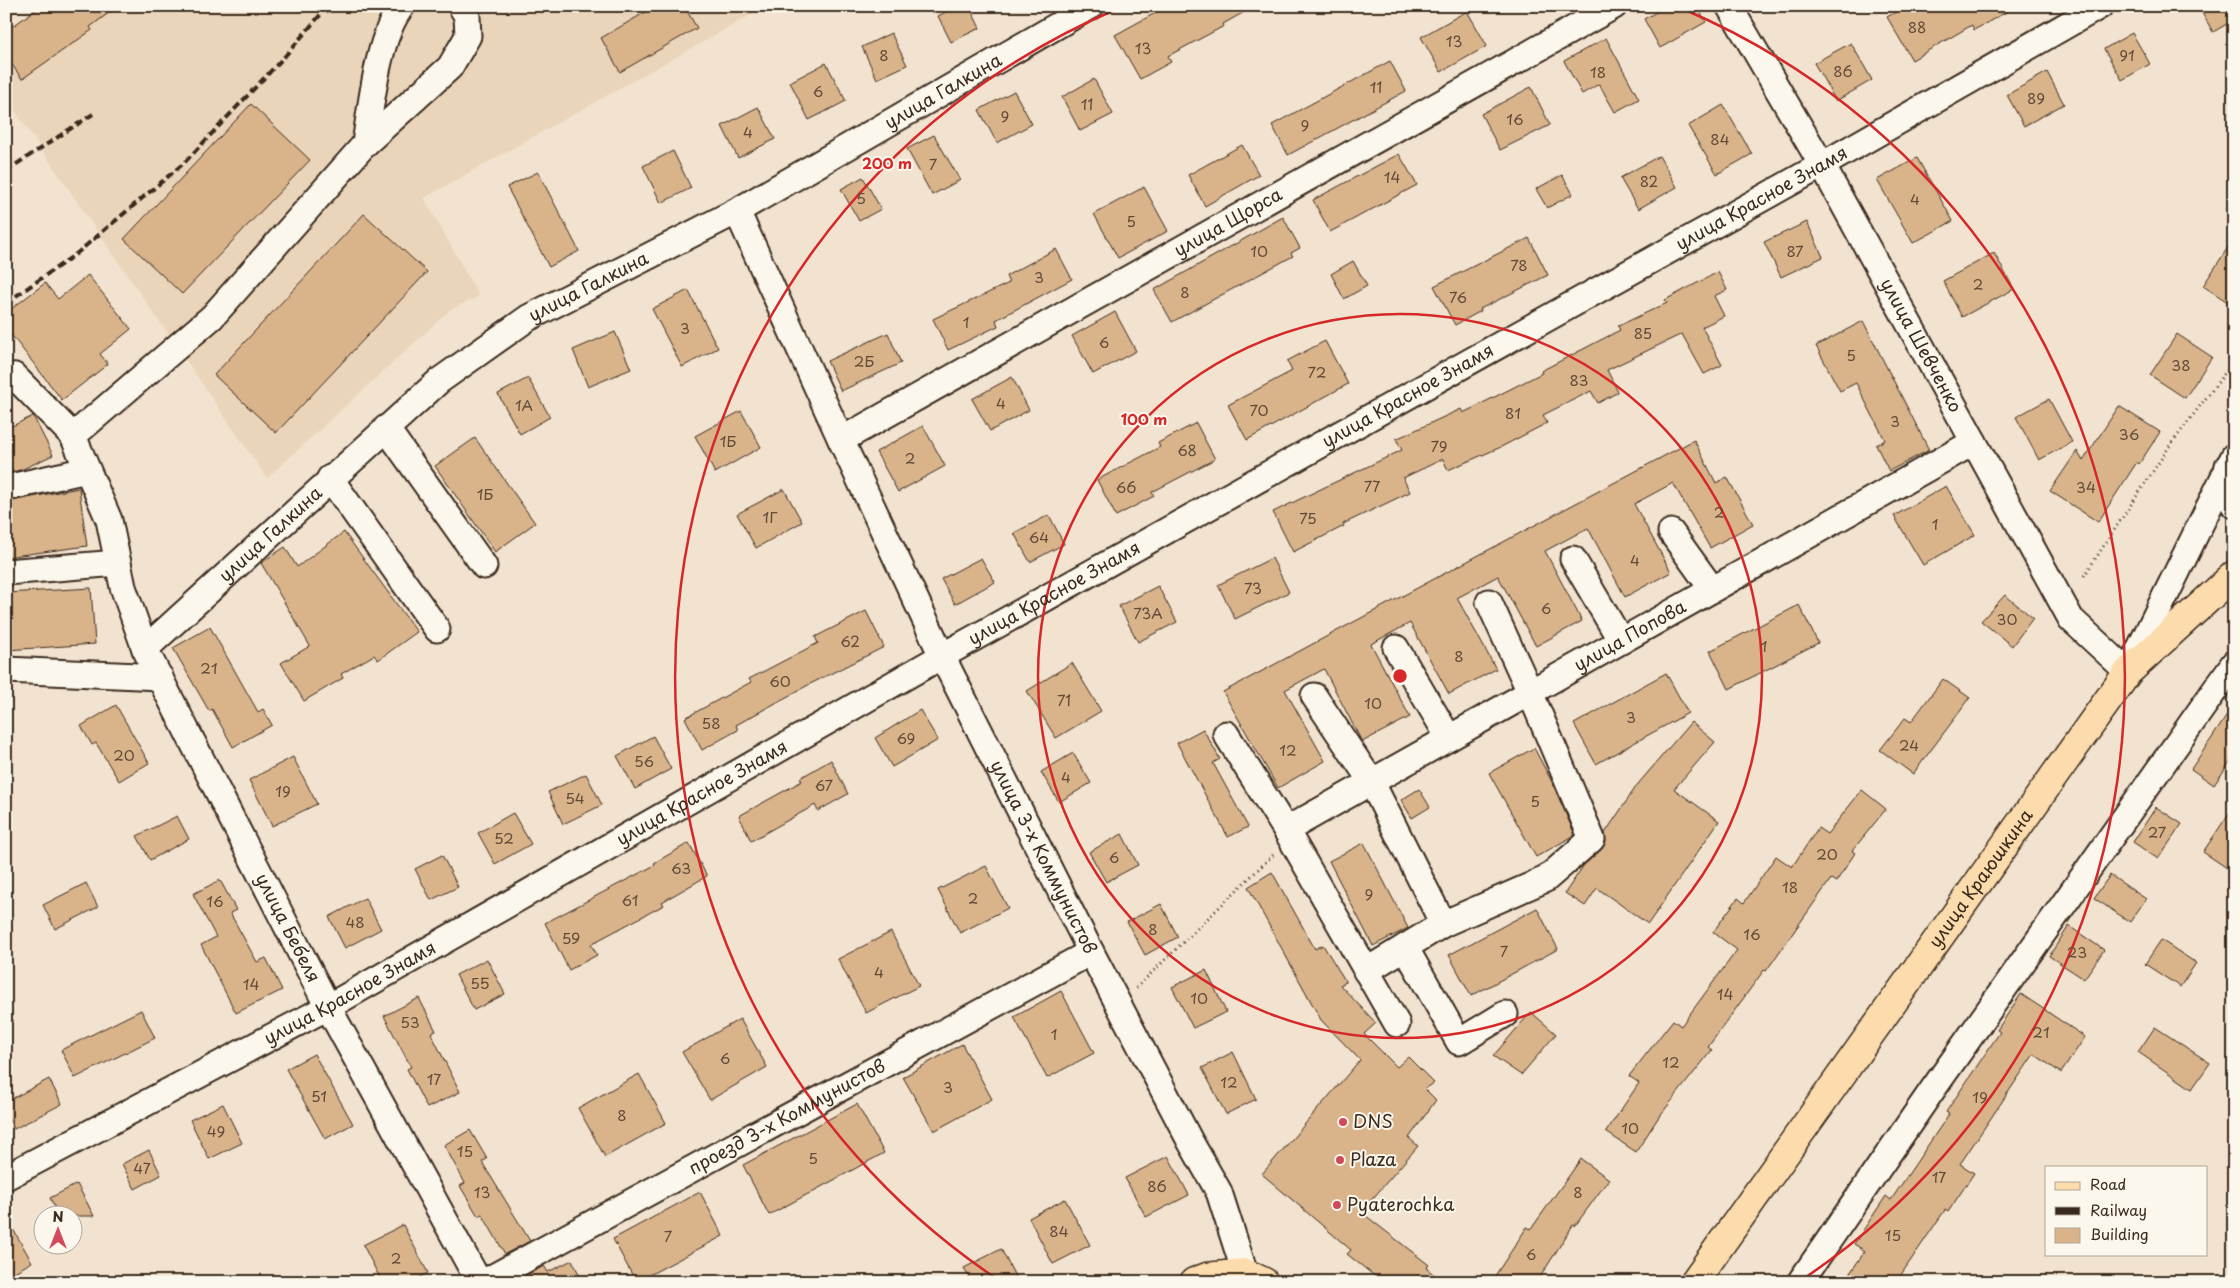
<svg xmlns="http://www.w3.org/2000/svg" width="2240" height="1288" viewBox="0 0 2240 1288" font-family="'Playpen Sans',sans-serif">
<style>
.built{fill:#ead5ba}
.building{fill:#d9b38a;stroke:#3b2a1e}
.lines{fill:none;stroke-linecap:round;stroke-linejoin:round}
.minor-casing{stroke:#3b2a1e;stroke-width:29}
.major-casing{stroke:#3b2a1e;stroke-width:31}
.path{stroke:#3b2a1e;stroke-width:3;stroke-dasharray:1 4;stroke-linecap:butt}
.minor{stroke:#fbf7ec;stroke-width:25}
.major{stroke:#fcdcac;stroke-width:28}
.rail{stroke:#3b2a1e;stroke-width:4;stroke-dasharray:8 4;stroke-linecap:butt}
.ring{fill:none;stroke:#d62828;stroke-width:2.5}
.poi-dot{fill:#d1495b;stroke:#fbf7ec;stroke-width:2}
.labels{text-anchor:middle;stroke-width:4;stroke-linejoin:round;paint-order:stroke}
.number-label{font-size:15px;fill:#624c39}
.street-label{font-size:18px;fill:#3b2a1e;stroke:#fbf7ec}
.poi-label{font-size:18px;fill:#3b2a1e;stroke:#fbf7ec;text-anchor:start}
.centre{fill:#d62828;stroke:#fbf7ec;stroke-width:2.5}
.ring-label{font-size:15px;text-anchor:middle;font-weight:bold;fill:#d62828;stroke:#fbf7ec;stroke-width:4;stroke-linejoin:round;paint-order:stroke}
</style>
<rect width="100%" height="100%" fill="#f1e3cf"/>
<filter id="ink" filterUnits="userSpaceOnUse"><feTurbulence type="fractalNoise" baseFrequency=".02" numOctaves="2"/><feDisplacementMap in="SourceGraphic" scale="10" xChannelSelector="R" yChannelSelector="G"/><feConvolveMatrix kernelMatrix="1 2 1 2 8 2 1 2 1" color-interpolation-filters="sRGB"/></filter>
<g filter="url(#ink)">
<path class="built" d="M38,6H767L424,198L479,296L450,310L267,478L6,98V30Z"/>
<g class="building">
<path d="M41,6H118L90,27L92,30L22,79L6,56V31Z"/>
<path d="M656,6H684L697,28L620,72L601,38Z"/>
<path d="M957,6H969L980,28L951,42L938,16Z"/>
<path d="M1168,6H1255L1223,24L1224,26L1168,56L1171,62L1140,79L1115,35Z"/>
<path d="M1667,6H1697L1706,22L1660,48L1644,19Z"/>
<path d="M1906,6H2017L1974,30L1972,25L1912,60L1887,17Z"/>
<path d="M2198,6H2234V20L2213,32Z"/>
<path d="M1467,11L1487,46L1441,72L1421,37Z"/>
<path d="M891,33L907,65L877,79L862,47Z"/>
<path d="M2132,33L2150,64L2122,80L2104,49Z"/>
<path d="M1606,38L1639,99L1615,112L1599,84L1582,94L1564,61Z"/>
<path d="M1851,43L1872,80L1836,101L1814,63Z"/>
<path d="M1390,61L1406,91L1288,155L1272,125Z"/>
<path d="M826,63L846,101L809,120L790,82Z"/>
<path d="M2047,72L2064,104L2024,126L2007,95Z"/>
<path d="M1094,79L1113,114L1080,131L1062,97Z"/>
<path d="M1531,87L1550,125L1500,150L1481,114Z"/>
<path d="M1014,91L1032,124L997,143L979,110Z"/>
<path d="M251,104L310,160L182,294L124,239Z"/>
<path d="M1723,105L1752,154L1717,174L1688,126Z"/>
<path d="M758,107L775,139L738,158L722,126Z"/>
<path d="M934,135L960,180L932,195L907,149Z"/>
<path d="M1242,145L1259,175L1205,206L1188,175Z"/>
<path d="M673,151L691,188L661,203L643,166Z"/>
<path d="M1399,154L1417,185L1330,232L1313,200Z"/>
<path d="M1659,156L1677,187L1638,209L1620,178Z"/>
<path d="M1917,158L1953,221L1913,243L1877,180Z"/>
<path d="M538,172L579,251L549,267L507,187Z"/>
<path d="M1562,175L1573,194L1547,208L1536,189Z"/>
<path d="M863,177L881,209L859,221L841,189Z"/>
<path d="M1144,187L1168,231L1118,258L1094,214Z"/>
<path d="M364,214L427,272L276,433L214,375Z"/>
<path d="M1283,217L1300,248L1291,253L1293,256L1172,322L1154,290Z"/>
<path d="M1807,222L1823,257L1781,277L1764,242Z"/>
<path d="M1529,238L1548,275L1480,309L1481,311L1455,325L1434,286Z"/>
<path d="M2234,238V306L2203,286Z"/>
<path d="M1056,249L1072,279L996,320L998,326L948,350L933,319L1009,283L1006,276Z"/>
<path d="M1994,253L2014,289L1962,317L1943,281Z"/>
<path d="M1353,261L1367,286L1344,299L1331,274Z"/>
<path d="M1718,272L1727,290L1714,296L1724,316L1702,327L1722,365L1704,374L1682,334L1607,370L1618,392L1598,403L1591,391L1543,415L1547,423L1501,447L1448,470L1443,459L1403,478L1410,492L1343,524L1344,526L1293,552L1273,512L1402,450L1396,439L1461,409L1463,413L1542,373L1541,371L1620,330L1618,326L1667,303L1665,300Z"/>
<path d="M88,275L131,329L100,354L108,364L62,400L6,328V313L45,283L58,299Z"/>
<path d="M688,290L718,348L682,367L652,309Z"/>
<path d="M1115,312L1136,351L1093,374L1072,336Z"/>
<path d="M1863,321L1929,450L1889,471L1876,445L1885,440L1856,383L1840,391L1816,346Z"/>
<path d="M615,332L631,369L588,387L573,350Z"/>
<path d="M888,333L901,363L841,391L827,361Z"/>
<path d="M2177,334L2212,357L2185,398L2150,375Z"/>
<path d="M1325,341L1348,384L1247,440L1228,405L1292,371L1287,361Z"/>
<path d="M1012,377L1029,410L990,431L972,399Z"/>
<path d="M528,378L550,417L520,434L498,394Z"/>
<path d="M2049,399L2072,442L2039,460L2016,417Z"/>
<path d="M2119,406L2160,432L2139,464L2137,462L2098,522L2050,491L2077,451L2083,461Z"/>
<path d="M741,411L761,447L715,473L695,436Z"/>
<path d="M33,416L53,455L23,469L13,472L6,458V429Z"/>
<path d="M1196,423L1215,459L1152,492L1154,496L1116,516L1097,480L1160,447L1158,443Z"/>
<path d="M923,426L945,466L898,492L876,452Z"/>
<path d="M475,438L535,523L495,552L435,466Z"/>
<path d="M1694,440L1716,483L1727,477L1753,524L1710,548L1673,483L1634,504L1671,572L1625,597L1588,528L1545,551L1582,621L1536,646L1498,576L1457,598L1496,669L1449,694L1410,623L1371,644L1410,717L1362,742L1324,669L1285,690L1325,761L1278,788L1223,692Z"/>
<path d="M1946,486L1975,535L1923,565L1894,516Z"/>
<path d="M79,488L87,546L6,557V502Z"/>
<path d="M784,489L802,522L756,548L737,514Z"/>
<path d="M1049,515L1064,544L1030,562L1014,533Z"/>
<path d="M344,532L417,632L378,660L374,655L341,674L343,678L304,701L281,663L310,646L261,563L285,547L297,567Z"/>
<path d="M981,558L995,582L955,604L941,579Z"/>
<path d="M1272,558L1289,592L1235,619L1218,585Z"/>
<path d="M1158,586L1177,622L1138,642L1119,606Z"/>
<path d="M91,588L95,644L6,650V593Z"/>
<path d="M2005,595L2033,618L2012,646L1981,621Z"/>
<path d="M1799,605L1818,643L1729,689L1710,651Z"/>
<path d="M866,611L884,647L810,684L736,725L738,730L702,750L685,718L751,682L749,679L818,643L815,637Z"/>
<path d="M210,627L258,712L263,709L272,725L233,747L212,709L209,711L173,648Z"/>
<path d="M1072,663L1101,711L1056,738L1027,691Z"/>
<path d="M1666,673L1688,713L1596,764L1574,724Z"/>
<path d="M1943,679L1970,698L1913,774L1880,750L1905,718L1911,722Z"/>
<path d="M116,705L149,763L119,781L96,743L92,745L81,726Z"/>
<path d="M2234,705V756L2214,785L2191,769Z"/>
<path d="M920,710L938,740L892,767L875,738Z"/>
<path d="M1691,722L1715,742L1674,789L1719,821L1648,924L1597,888L1585,906L1565,893L1584,865L1602,849L1606,842L1605,833L1638,784Z"/>
<path d="M1203,729L1220,759L1213,763L1248,827L1228,837L1177,743Z"/>
<path d="M653,736L671,769L635,789L617,756Z"/>
<path d="M1534,748L1551,780L1575,835L1536,857L1489,773Z"/>
<path d="M1073,753L1091,783L1059,802L1041,772Z"/>
<path d="M293,757L317,804L272,826L249,780Z"/>
<path d="M831,760L848,794L818,811L815,805L751,841L739,816L802,781L800,778Z"/>
<path d="M586,774L602,805L563,824L548,792Z"/>
<path d="M1419,789L1430,807L1412,818L1401,800Z"/>
<path d="M1862,790L1886,809L1852,851L1855,853L1836,882L1831,879L1766,971L1764,970L1708,1047L1712,1050L1658,1118L1636,1152L1606,1132L1639,1083L1629,1076L1673,1020L1681,1026L1737,950L1713,932L1738,898L1744,903L1776,856L1792,867L1818,828L1827,834Z"/>
<path d="M2234,806V857L2227,868L2203,852Z"/>
<path d="M2156,807L2182,824L2158,859L2133,842Z"/>
<path d="M513,813L531,844L495,864L478,833Z"/>
<path d="M177,816L189,839L150,860L137,836Z"/>
<path d="M1122,834L1138,865L1106,882L1089,852Z"/>
<path d="M689,843L707,876L662,902L664,905L591,944L597,955L569,970L545,923L655,865L654,863Z"/>
<path d="M1364,843L1408,928L1373,946L1329,861Z"/>
<path d="M442,855L458,887L431,900L415,869Z"/>
<path d="M986,866L1008,908L960,933L938,890Z"/>
<path d="M1272,872L1315,949L1323,945L1346,982L1340,985L1376,1023L1364,1034L1397,1067L1408,1057L1434,1083L1425,1089L1436,1100L1409,1138L1418,1146L1361,1212L1429,1265L1426,1268L1443,1282H1382L1347,1254L1351,1250L1262,1174L1360,1060L1321,1020L1248,887Z"/>
<path d="M2110,875L2146,899L2130,922L2094,898Z"/>
<path d="M220,880L236,910L230,913L257,962L266,958L282,990L236,1013L201,945L216,937L193,894Z"/>
<path d="M86,883L98,907L55,929L43,905Z"/>
<path d="M365,898L381,929L345,948L329,917Z"/>
<path d="M1161,904L1178,937L1145,955L1127,922Z"/>
<path d="M1537,908L1558,949L1471,996L1449,955Z"/>
<path d="M2069,926L2104,950L2084,979L2049,956Z"/>
<path d="M891,932L919,986L866,1013L838,959Z"/>
<path d="M2161,940L2196,963L2180,987L2145,964Z"/>
<path d="M487,959L505,994L474,1010L456,975Z"/>
<path d="M1206,970L1226,1012L1193,1028L1172,987Z"/>
<path d="M1061,991L1094,1053L1047,1078L1014,1017Z"/>
<path d="M2021,994L2085,1037L2061,1073L2034,1054L1960,1164L1974,1173L1948,1212L1945,1210L1896,1282H1844L1865,1251L1854,1244L1886,1196L1891,1200L1949,1114L1946,1112L2000,1032L1997,1030Z"/>
<path d="M419,998L436,1031L431,1033L460,1092L427,1108L407,1069L411,1067L384,1016Z"/>
<path d="M141,1010L155,1038L75,1078L61,1050Z"/>
<path d="M1531,1012L1556,1034L1521,1075L1493,1056Z"/>
<path d="M740,1019L767,1067L710,1100L682,1052Z"/>
<path d="M2155,1027L2210,1063L2192,1089L2138,1052Z"/>
<path d="M962,1044L992,1099L934,1131L903,1077Z"/>
<path d="M1233,1052L1256,1099L1226,1114L1202,1068Z"/>
<path d="M314,1054L353,1124L325,1139L286,1069Z"/>
<path d="M639,1074L666,1123L605,1157L578,1108Z"/>
<path d="M49,1079L62,1104L14,1129L6,1114V1102Z"/>
<path d="M223,1104L242,1143L209,1159L190,1120Z"/>
<path d="M857,1104L884,1153L769,1215L743,1165Z"/>
<path d="M470,1130L487,1159L482,1162L530,1241L505,1254L482,1214L478,1216L460,1186L465,1183L444,1145Z"/>
<path d="M149,1150L161,1175L135,1189L122,1164Z"/>
<path d="M1168,1156L1189,1195L1146,1217L1125,1178Z"/>
<path d="M1581,1159L1609,1179L1575,1226L1573,1225L1537,1282H1491L1527,1227L1531,1229Z"/>
<path d="M77,1184L94,1216H59L50,1198Z"/>
<path d="M700,1192L723,1236L636,1282L613,1239Z"/>
<path d="M1065,1199L1090,1245L1053,1264L1029,1218Z"/>
<path d="M6,1217L32,1262L6,1277Z"/>
<path d="M403,1225L428,1273L411,1282H382L363,1245Z"/>
<path d="M1001,1249L1018,1282H971L964,1268Z"/>
<path d="M572,1260L583,1282H520L519,1279L544,1266L548,1272Z"/>
</g>
<g class="lines">
<defs>
<g id="minor">
<path id="s1" d="M461,6L467,16L468,36L450,67L365,144L212,317L73,436L109,520L123,587L145,649L328,1007L479,1282"/>
<path id="s2" d="M1729,6L1822,165L2071,619L2128,672L2234,456"/>
<path d="M365,144C371,106 378,35 402,6"/>
<path id="s3" d="M737,211L841,440L942,656L1091,952L1190,1141L1219,1192L1245,1273"/>
<path d="M6,379L14,376L73,436"/>
<path d="M386,428L484,566"/>
<path id="s4" d="M841,440L1614,6"/>
<path d="M2228,466L2229,495L2234,505"/>
<path d="M330,478L437,629"/>
<path d="M6,488L87,470"/>
<path d="M1671,532L1712,589"/>
<path d="M1573,559L1621,641"/>
<path d="M6,572L118,563"/>
<path d="M1396,648L1449,738"/>
<path id="s5" d="M145,649L439,381L528,318L737,211L1091,6"/>
<path d="M6,670L160,677"/>
<path d="M1314,696L1371,781L1443,924"/>
<path d="M1226,734L1286,830L1397,1024"/>
<path id="s6" d="M1286,830L1974,442"/>
<path d="M1405,947L1459,1042L1505,1014"/>
<path d="M1366,971L1443,924L1546,879L1592,839L1530,692L1489,602"/>
<path id="s7" d="M6,1177L328,1007L942,656L1822,165L2100,6"/>
<path id="s8" d="M484,1282L1091,952"/>
<path d="M1800,1282L1931,1092L2234,663"/>
</g>
<g id="major">
<path d="M1194,1282L1207,1277L1245,1273L1264,1282"/>
<path id="s9" d="M1694,1282L2128,672L2234,575"/>
</g>
</defs>
<use href="#minor" class="minor-casing"/>
<use href="#major" class="major-casing"/>
<g class="path">
<path d="M2084,576L2169,447L2234,361"/>
<path d="M1136,988L1273,855"/>
</g>
<use href="#minor" class="minor"/>
<use href="#major" class="major"/>
<g class="rail">
<path d="M6,171L93,114"/>
<path d="M6,303L76,254L184,163L285,56L328,6"/>
</g>
</g>
</g>
<g class="ring">
<circle cx="1400" cy="676" r="362"/>
<path d="M1000 1281A725 725 0 0 1 1117 9M1683 9A725 725 0 0 1 1800 1281"/>
</g>
<g class="poi-dot">
<circle cx="1343" cy="1122" r="5"/>
<circle cx="1340" cy="1160" r="5"/>
<circle cx="1337" cy="1205" r="5"/>
</g>
<g class="labels">
<g class="number-label">
<text x="1917" y="33">88</text>
<text x="1454" y="47">13</text>
<text x="1143" y="54">13</text>
<text x="884" y="61">8</text>
<text x="2127" y="61">91</text>
<text x="1843" y="77">86</text>
<text x="1598" y="78">18</text>
<text x="1376" y="93">11</text>
<text x="818" y="97">6</text>
<text x="2036" y="104">89</text>
<text x="1087" y="110">11</text>
<text x="1005" y="122">9</text>
<text x="1515" y="125">16</text>
<text x="1305" y="131">9</text>
<text x="748" y="138">4</text>
<text x="1720" y="145">84</text>
<text x="933" y="170">7</text>
<text x="1392" y="183">14</text>
<text x="1649" y="187">82</text>
<text x="861" y="204">5</text>
<text x="1915" y="205">4</text>
<text x="1131" y="227">5</text>
<text x="1259" y="257">10</text>
<text x="1795" y="257">87</text>
<text x="1519" y="271">78</text>
<text x="1039" y="283">3</text>
<text x="1978" y="290">2</text>
<text x="1185" y="298">8</text>
<text x="1458" y="303">76</text>
<text x="966" y="328">1</text>
<text x="685" y="334">3</text>
<text x="1643" y="339">85</text>
<text x="1104" y="348">6</text>
<text x="1851" y="361">5</text>
<text x="864" y="367">2Б</text>
<text x="2181" y="371">38</text>
<text x="1317" y="378">72</text>
<text x="1579" y="386">83</text>
<text x="1001" y="409">4</text>
<text x="524" y="411">1А</text>
<text x="1259" y="416">70</text>
<text x="1513" y="419">81</text>
<text x="1895" y="427">3</text>
<text x="2129" y="440">36</text>
<text x="728" y="447">1Б</text>
<text x="1439" y="452">79</text>
<text x="1187" y="456">68</text>
<text x="910" y="464">2</text>
<text x="1372" y="492">77</text>
<text x="1126" y="493">66</text>
<text x="2086" y="493">34</text>
<text x="485" y="500">1Б</text>
<text x="1719" y="518">2</text>
<text x="770" y="523">1Г</text>
<text x="1308" y="524">75</text>
<text x="1935" y="530">1</text>
<text x="1039" y="543">64</text>
<text x="1635" y="566">4</text>
<text x="1253" y="594">73</text>
<text x="1546" y="614">6</text>
<text x="1148" y="619">73А</text>
<text x="2007" y="625">30</text>
<text x="850" y="647">62</text>
<text x="1764" y="652">1</text>
<text x="1459" y="662">8</text>
<text x="209" y="674">21</text>
<text x="780" y="687">60</text>
<text x="1064" y="706">71</text>
<text x="1373" y="709">10</text>
<text x="1631" y="723">3</text>
<text x="711" y="729">58</text>
<text x="906" y="744">69</text>
<text x="1909" y="751">24</text>
<text x="1288" y="756">12</text>
<text x="124" y="761">20</text>
<text x="644" y="767">56</text>
<text x="1066" y="783">4</text>
<text x="824" y="791">67</text>
<text x="283" y="797">19</text>
<text x="575" y="804">54</text>
<text x="1535" y="807">5</text>
<text x="2157" y="838">27</text>
<text x="504" y="844">52</text>
<text x="1827" y="860">20</text>
<text x="1114" y="863">6</text>
<text x="681" y="874">63</text>
<text x="1790" y="893">18</text>
<text x="1369" y="900">9</text>
<text x="973" y="904">2</text>
<text x="630" y="906">61</text>
<text x="215" y="907">16</text>
<text x="355" y="928">48</text>
<text x="1153" y="935">8</text>
<text x="1752" y="940">16</text>
<text x="571" y="944">59</text>
<text x="1504" y="957">7</text>
<text x="2077" y="958">23</text>
<text x="879" y="978">4</text>
<text x="480" y="989">55</text>
<text x="251" y="990">14</text>
<text x="1725" y="1000">14</text>
<text x="1199" y="1004">10</text>
<text x="410" y="1028">53</text>
<text x="2041" y="1038">21</text>
<text x="1054" y="1040">1</text>
<text x="725" y="1064">6</text>
<text x="1671" y="1068">12</text>
<text x="434" y="1085">17</text>
<text x="1229" y="1088">12</text>
<text x="948" y="1093">3</text>
<text x="319" y="1102">51</text>
<text x="1980" y="1103">19</text>
<text x="622" y="1121">8</text>
<text x="1630" y="1134">10</text>
<text x="216" y="1137">49</text>
<text x="465" y="1157">15</text>
<text x="813" y="1164">5</text>
<text x="142" y="1174">47</text>
<text x="1939" y="1183">17</text>
<text x="1157" y="1192">86</text>
<text x="482" y="1198">13</text>
<text x="1578" y="1198">8</text>
<text x="1059" y="1237">84</text>
<text x="1893" y="1241">15</text>
<text x="668" y="1242">7</text>
<text x="1531" y="1260">6</text>
<text x="396" y="1264">2</text>
</g>
<g class="street-label">
<text dy="6" stroke="none"><textPath href="#s5" startOffset="980">улица Галкина</textPath></text>
<text dy="6" stroke="none"><textPath href="#s7" startOffset="2010">улица Красное Знамя</textPath></text>
<text dy="6" stroke="none"><textPath href="#s4" startOffset="444">улица Щорса</textPath></text>
<text dy="6" stroke="none"><textPath href="#s5" startOffset="575">улица Галкина</textPath></text>
<text dy="6" stroke="none"><textPath href="#s2" startOffset="390">улица Шевченко</textPath></text>
<text dy="6" stroke="none"><textPath href="#s7" startOffset="1605">улица Красное Знамя</textPath></text>
<text dy="6" stroke="none"><textPath href="#s5" startOffset="170">улица Галкина</textPath></text>
<text dy="6" stroke="none"><textPath href="#s7" startOffset="1200">улица Красное Знамя</textPath></text>
<text dy="6" stroke="none"><textPath href="#s6" startOffset="395">улица Попова</textPath></text>
<text dy="6" stroke="none"><textPath href="#s7" startOffset="795">улица Красное Знамя</textPath></text>
<text dy="6" stroke="none"><textPath href="#s3" startOffset="715">улица 3-х Коммунистов</textPath></text>
<text dy="6" stroke="none"><textPath href="#s9" startOffset="495">улица Краюшкина</textPath></text>
<text dy="6" stroke="none"><textPath href="#s1" startOffset="1135">улица Бебеля</textPath></text>
<text dy="6" stroke="none"><textPath href="#s7" startOffset="390">улица Красное Знамя</textPath></text>
<text dy="6" stroke="none"><textPath href="#s8" startOffset="345">проезд 3-х Коммунистов</textPath></text>
</g>
<g class="poi-label">
<text x="1353" y="1128">DNS</text>
<text x="1350" y="1166">Plaza</text>
<text x="1347" y="1211">Pyaterochka</text>
</g>
</g>
<circle cx="1400" cy="676" r="8" class="centre"/>
<g class="ring-label">
<text x="887" y="169">200 m</text>
<text x="1144" y="425">100 m</text>
</g>
<rect width="2240" height="1288" fill="none" stroke="#fbf7ec" stroke-width="25"/>
<rect x="12" y="12" width="2215" height="1263" fill="none" stroke="#3b2a1e" stroke-width="2" filter="url(#ink)"/>
<rect x="2045" y="1166" width="162" height="90" fill="#fbf7ec" stroke="#aea59a"/>
<rect x="2055" y="1182" width="25" height="8" fill="#fcdcac" stroke="#aea59a"/>
<text x="2090" y="1190" font-size="15" fill="#3b2a1e">Road</text>
<rect x="2055" y="1207" width="25" height="8" fill="#3b2a1e" stroke="#aea59a"/>
<text x="2090" y="1216" font-size="15" fill="#3b2a1e">Railway</text>
<rect x="2055" y="1228" width="25" height="15" fill="#d9b38a" stroke="#aea59a"/>
<text x="2090" y="1240" font-size="15" fill="#3b2a1e">Building</text>
<g transform="translate(58 1230)"><circle r="24" fill="#fbf7ec" stroke="#aea59a"/>
<path d="M0-4L9 19L0 12L-9 19Z" fill="#d1495b"/>
<text y="-8" font-size="14" font-weight="bold" text-anchor="middle" fill="#3b2a1e">N</text>
</g>
</svg>
